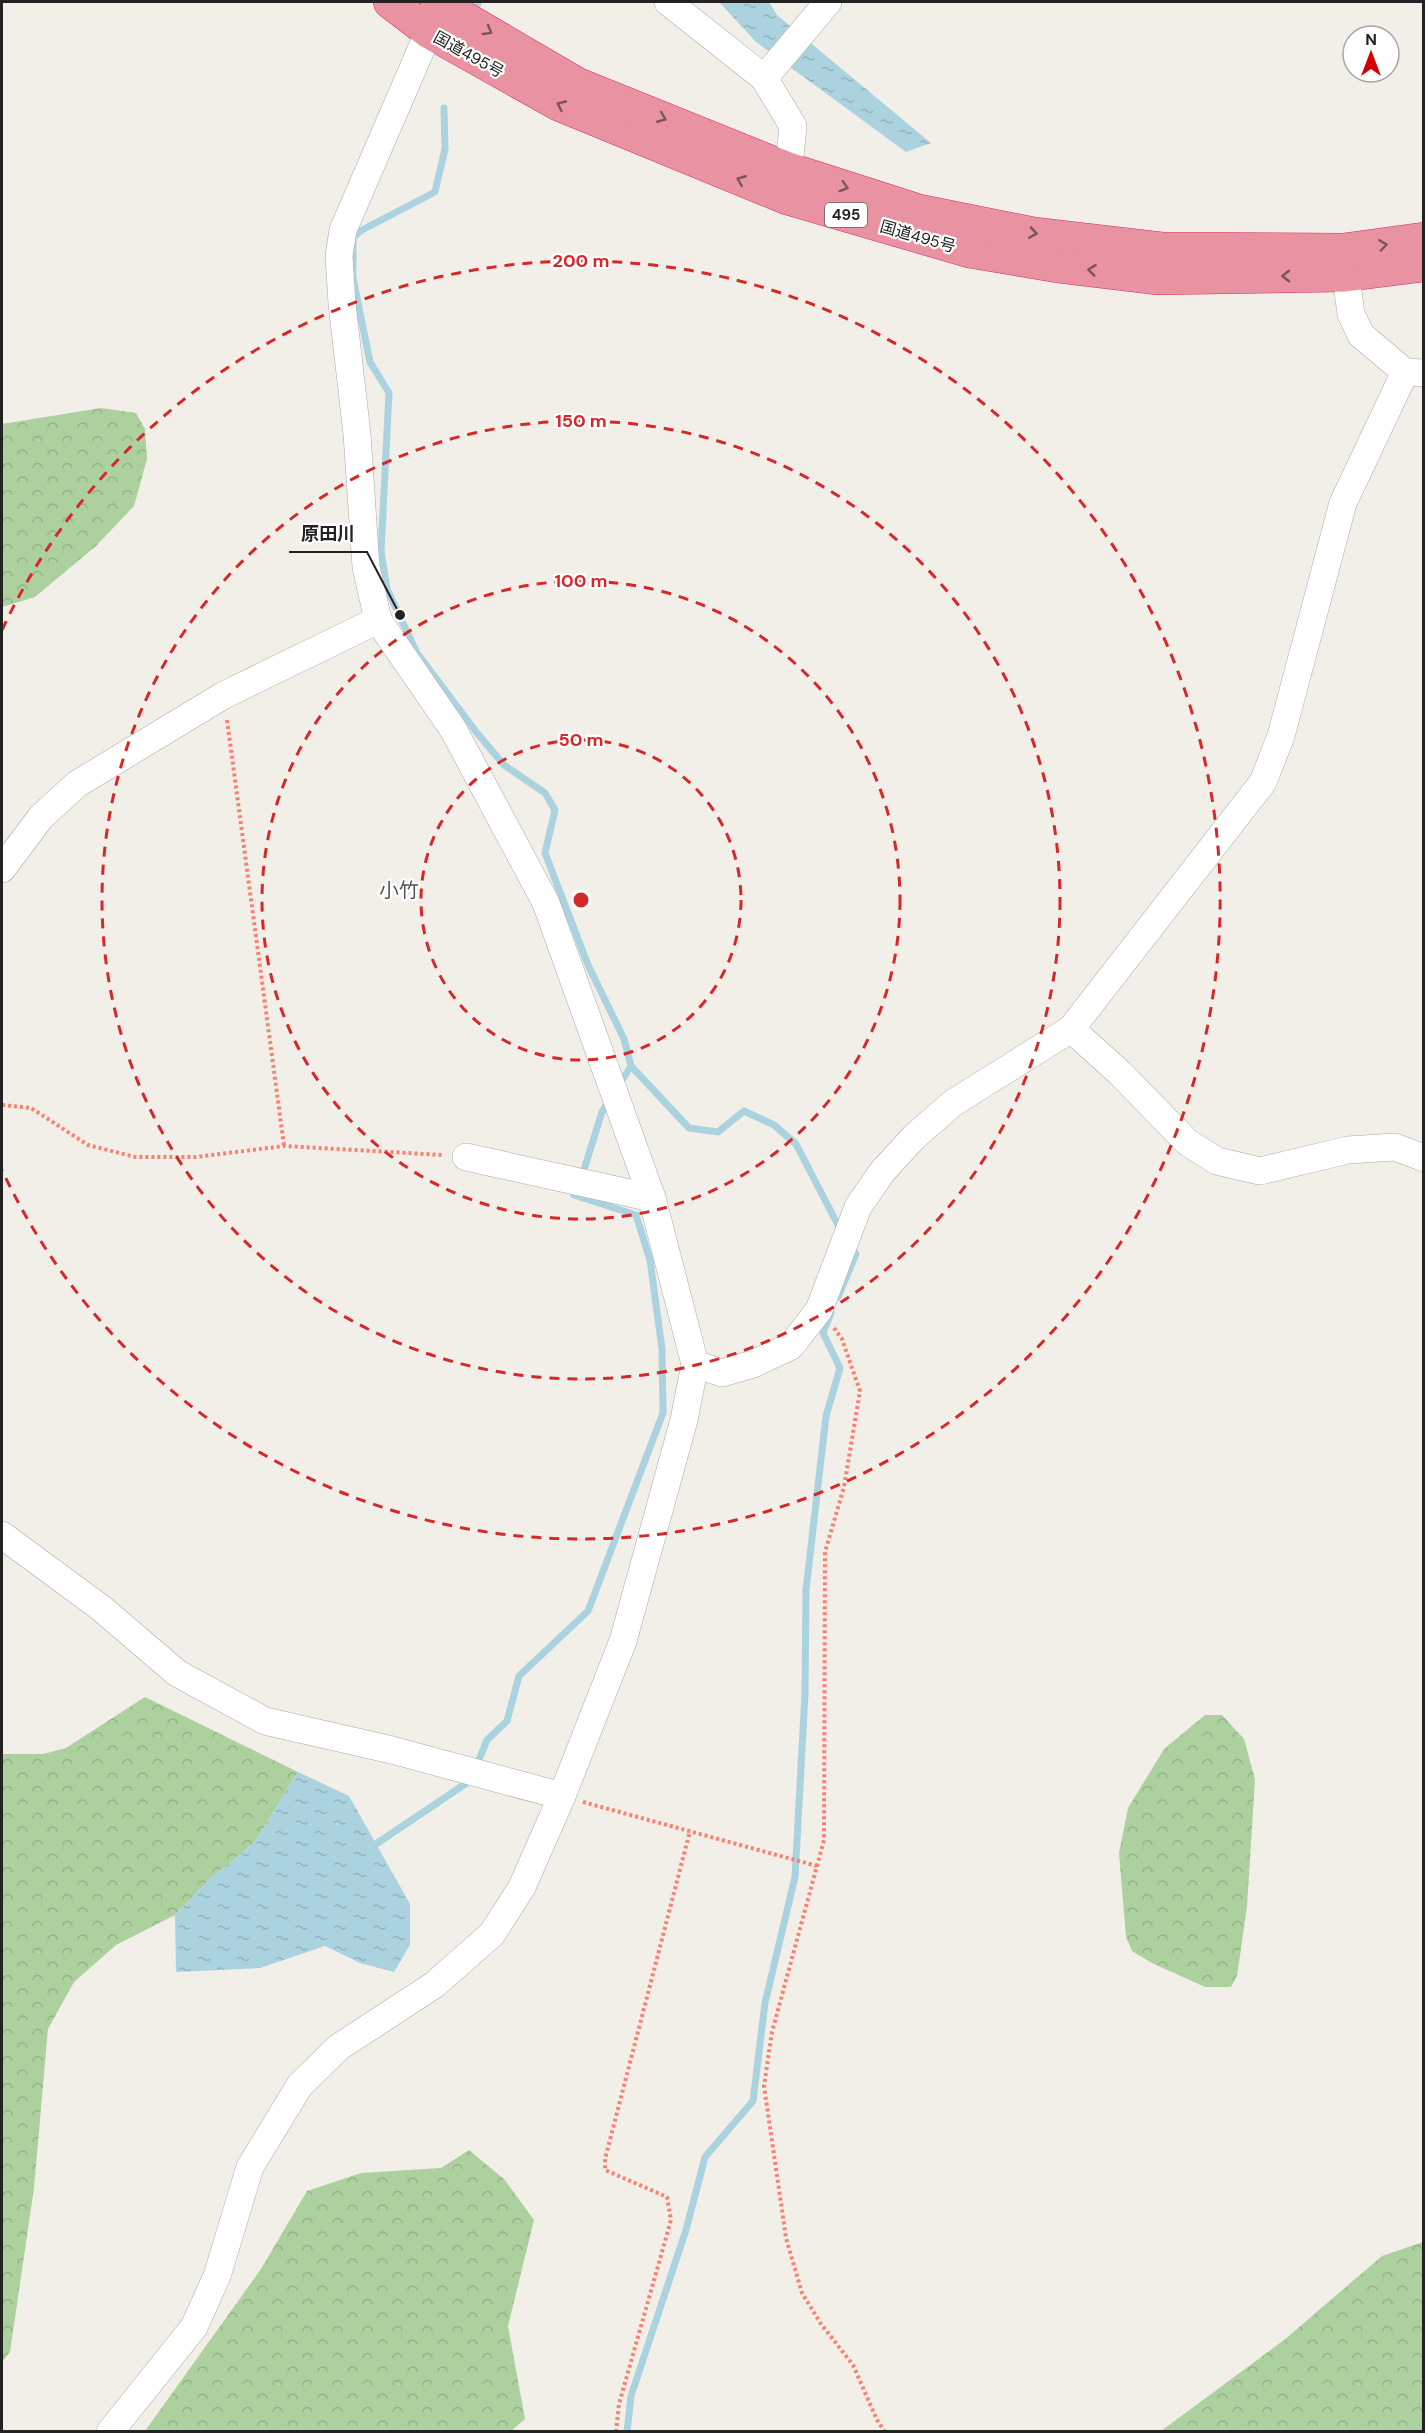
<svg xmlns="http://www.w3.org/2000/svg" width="1425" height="2433" viewBox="0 0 1425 2433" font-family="'DM Sans','Noto Sans JP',sans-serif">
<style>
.forest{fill:url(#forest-crowns)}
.water{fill:url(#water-ripples)}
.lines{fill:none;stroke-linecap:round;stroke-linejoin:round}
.stream{stroke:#aad3df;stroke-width:7}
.minor-casing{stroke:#a9a9a9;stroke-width:28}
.highway-casing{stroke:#dc2a67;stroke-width:34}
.path{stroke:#fa8072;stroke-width:4;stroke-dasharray:3 3;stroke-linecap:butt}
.minor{stroke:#fff;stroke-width:27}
.highway{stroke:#e892a2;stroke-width:33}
.oneway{stroke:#7b545c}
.ring{fill:none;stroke:#d62828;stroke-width:3;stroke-dasharray:10 8}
.labels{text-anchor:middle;stroke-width:4.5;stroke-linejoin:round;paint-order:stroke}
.shield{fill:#fff;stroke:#646464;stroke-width:1.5}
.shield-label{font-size:15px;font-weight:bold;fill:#222}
.street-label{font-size:16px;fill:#222;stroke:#fff}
.quarter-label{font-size:20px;fill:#555;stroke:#fff}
.centre{fill:#d62828;stroke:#fff;stroke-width:3}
.ring-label{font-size:18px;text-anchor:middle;font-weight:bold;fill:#d62828;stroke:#fff;stroke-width:4.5;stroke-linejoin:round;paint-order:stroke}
.leader{fill:none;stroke:#222;stroke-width:2}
.callout-dot{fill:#222;stroke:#fff;stroke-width:2}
.callout-label{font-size:18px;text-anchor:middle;font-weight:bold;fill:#222;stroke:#fff;stroke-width:4.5;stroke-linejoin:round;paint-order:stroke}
</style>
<defs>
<pattern id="forest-crowns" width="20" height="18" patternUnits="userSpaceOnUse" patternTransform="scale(1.5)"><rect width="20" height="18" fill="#add19e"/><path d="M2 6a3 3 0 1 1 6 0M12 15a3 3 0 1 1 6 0" fill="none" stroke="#95b388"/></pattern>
<pattern id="water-ripples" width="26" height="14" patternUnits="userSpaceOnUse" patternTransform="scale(1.5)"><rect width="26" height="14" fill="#aad3df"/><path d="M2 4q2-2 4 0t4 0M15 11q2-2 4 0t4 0" fill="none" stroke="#92b5bf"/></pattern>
</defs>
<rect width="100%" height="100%" fill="#f2efe9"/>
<g class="forest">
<path d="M101,408L136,413L145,429L147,459L134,506L96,546L35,597L2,607V424Z"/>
<path d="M145,1697L298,1772L255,1842L210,1879L175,1915L116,1945L74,1982L48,2029L34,2188L10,2352L2,2362V1754H43L66,1748Z"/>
<path d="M1205,1715H1222L1244,1739L1255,1779L1247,1907L1237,1976L1231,1987H1205L1152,1963L1132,1951L1126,1937L1119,1853L1128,1808L1164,1749Z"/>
<path d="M469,2150L505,2180L534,2220L508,2326L525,2419L510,2432L145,2431L261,2269L307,2191L361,2173L441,2168Z"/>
<path d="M1423,2242V2431H1161L1284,2340L1382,2256Z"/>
</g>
<g class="water">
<path d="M719,2H769L777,15L931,143L906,152L756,42Z"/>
<path d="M298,1772L349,1796L410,1904V1945L394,1972L360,1963L325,1946L260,1968L176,1972L175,1915L210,1879L255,1842Z"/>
</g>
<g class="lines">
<g class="stream">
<path d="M478,4V2"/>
<path d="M444,108L445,149L435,192L362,230L353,237V278L370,362L389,393L381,551L387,589L417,653L477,733L504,765L545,793L555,810L545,853L588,965L624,1039L631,1066L689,1128L718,1132L744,1111L774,1125L796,1144L841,1231"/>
<path d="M619,1085L631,1066"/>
<path d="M582,1176L602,1112L609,1100"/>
<path d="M838,1297L856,1254L850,1245"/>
<path d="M476,1767L487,1740L507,1721L519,1676L588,1611L663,1413L662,1349L650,1260L636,1215L574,1195L578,1187"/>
<path d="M373,1846L471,1780"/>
<path d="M627,2432L631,2396L686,2230L705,2157L753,2101L765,2003L795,1877L805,1694L806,1590L826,1416L840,1368L823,1333L831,1313"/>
</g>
<defs>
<g id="minor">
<path d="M668,2L764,78L793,126L787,188"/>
<path d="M764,78L828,2"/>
<path d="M1343,254L1351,314L1361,335L1405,372L1423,373"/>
<path d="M2,869L41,817L77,784L224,695L378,620"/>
<path d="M1071,1029L1120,1073L1187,1142L1217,1161L1260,1171L1348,1150L1395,1147L1424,1158"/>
<path d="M466,1157L652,1198"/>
<path d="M695,1364L722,1373L753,1364L791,1346L819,1310L858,1207L882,1172L914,1137L953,1103L1071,1029L1263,782L1281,736L1343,503L1405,372"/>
<path d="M2,1535L101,1608L177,1673L265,1721L392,1750L562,1796"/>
<path d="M110,2432L194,2327L217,2276L250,2167L300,2085L339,2047L434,1985L492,1934L522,1887L562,1796L623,1641L684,1420L695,1364L652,1198L546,903L453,729L378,620L366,567L357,434L342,304L339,256L343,230L436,15"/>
</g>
<g id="highway">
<path d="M390,2L428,31L558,104L787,198L969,251L1058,266L1158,278L1345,275L1424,265"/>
<path d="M437,2L577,84L788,169L919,211L1034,234L1162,249L1343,250L1424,239"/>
</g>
</defs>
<use href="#minor" class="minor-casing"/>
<use href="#highway" class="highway-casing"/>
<g class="path">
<path d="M227,720L284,1146"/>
<path d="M2,1105L31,1108L88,1145L135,1157H196L284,1146L443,1155"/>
<path d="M834,1328L842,1339L860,1391L844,1487L825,1552L824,1840L772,2032L764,2086L786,2238L802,2293L821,2324L853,2365L877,2420L885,2432"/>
<path d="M583,1802L817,1866"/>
<path d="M616,2432L619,2404L671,2220L667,2197L605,2170V2159L690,1831"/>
</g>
<use href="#minor" class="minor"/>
<use href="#highway" class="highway"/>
</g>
<defs><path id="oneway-chevron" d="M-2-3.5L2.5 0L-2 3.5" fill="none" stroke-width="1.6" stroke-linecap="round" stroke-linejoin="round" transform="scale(1.5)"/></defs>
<g class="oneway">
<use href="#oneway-chevron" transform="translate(488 31) rotate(30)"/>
<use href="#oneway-chevron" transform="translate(561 105) rotate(-155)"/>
<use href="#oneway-chevron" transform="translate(662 118) rotate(22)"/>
<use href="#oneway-chevron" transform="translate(741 180) rotate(-158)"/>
<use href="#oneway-chevron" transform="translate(844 187) rotate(18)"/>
<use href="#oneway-chevron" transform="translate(1033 233) rotate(9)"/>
<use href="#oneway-chevron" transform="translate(1383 245) rotate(-8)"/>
<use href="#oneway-chevron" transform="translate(1092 270) rotate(-173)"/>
<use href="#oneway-chevron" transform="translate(1286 276) rotate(179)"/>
</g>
<g class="ring">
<circle cx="581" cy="900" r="160"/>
<circle cx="581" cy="900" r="319"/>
<circle cx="581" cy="900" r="479"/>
<path d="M2 630A639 639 0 1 1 2 1170"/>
</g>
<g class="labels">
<rect class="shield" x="825" y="203" width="42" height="24" rx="4.5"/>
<g class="shield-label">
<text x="846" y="220">495</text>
</g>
<g class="street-label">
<text transform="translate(469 54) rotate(29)" y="6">国道495号</text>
<text transform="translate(918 236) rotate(16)" y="6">国道495号</text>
</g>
<g class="quarter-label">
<text x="399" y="897">小竹</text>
</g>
</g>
<circle cx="581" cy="900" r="9" class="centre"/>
<g class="ring-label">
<text x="581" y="267">200 m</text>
<text x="581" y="427">150 m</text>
<text x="581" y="587">100 m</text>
<text x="581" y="746">50 m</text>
</g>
<path class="leader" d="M400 615L367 552H289"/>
<circle class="callout-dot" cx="400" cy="615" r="6"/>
<g class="callout-label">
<text x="328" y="540">原田川</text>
</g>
<rect width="1425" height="2433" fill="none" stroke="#222222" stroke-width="6"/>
<g transform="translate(1371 54)"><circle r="28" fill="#ffffff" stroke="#a7a7a7" stroke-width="1.5"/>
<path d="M0-4.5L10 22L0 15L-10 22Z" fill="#d40000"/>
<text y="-9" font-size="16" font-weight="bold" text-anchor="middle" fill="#222222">N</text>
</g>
</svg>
